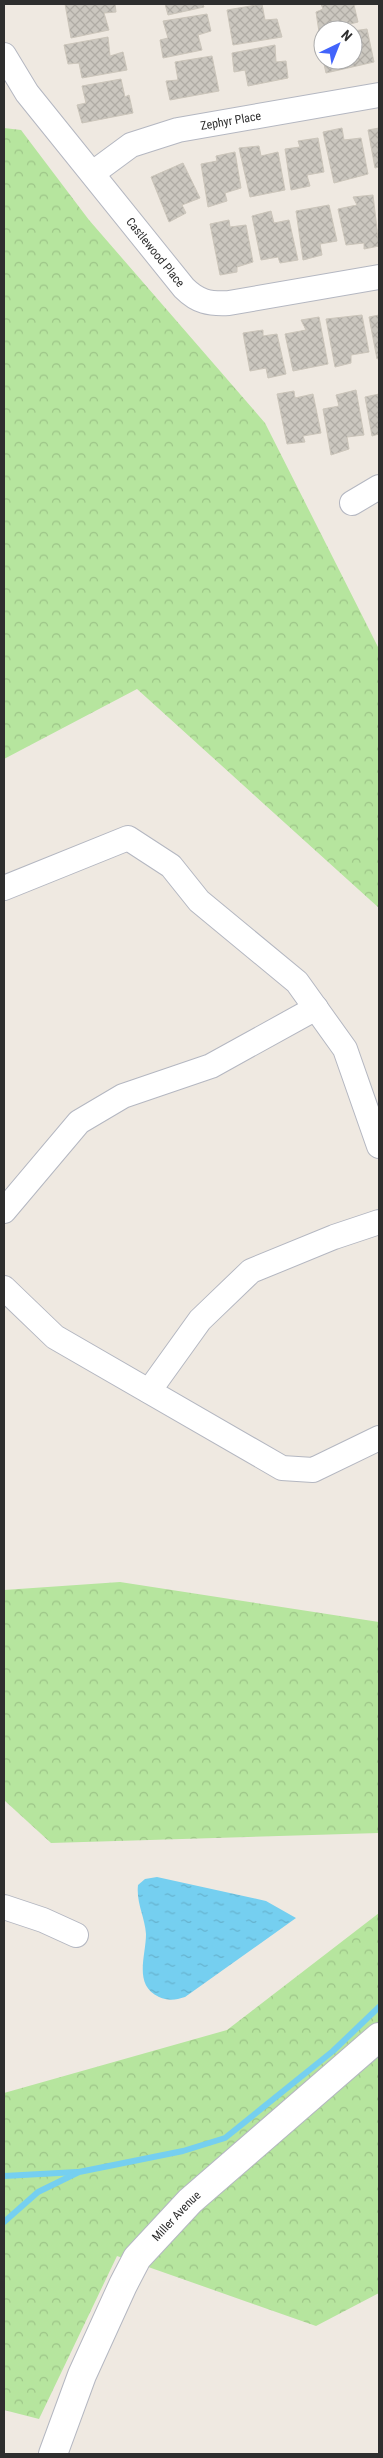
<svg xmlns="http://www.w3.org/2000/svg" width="383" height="2458" viewBox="0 0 383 2458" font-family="'Roboto Condensed',sans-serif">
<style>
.forest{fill:url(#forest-crowns)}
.water{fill:url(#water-ripples)}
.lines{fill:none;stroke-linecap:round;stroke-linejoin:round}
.stream{stroke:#75cff0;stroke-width:6}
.building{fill:url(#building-cross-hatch);stroke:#cbc5ba}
.minor-casing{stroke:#b4b7c1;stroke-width:26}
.tertiary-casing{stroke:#b4b7c1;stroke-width:30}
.minor{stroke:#fff;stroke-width:24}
.tertiary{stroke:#fff;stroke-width:28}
.labels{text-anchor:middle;stroke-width:4;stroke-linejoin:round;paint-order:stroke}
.street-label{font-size:12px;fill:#2e2e2e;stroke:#fff}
</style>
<defs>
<pattern id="forest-crowns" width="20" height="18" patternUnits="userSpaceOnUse" patternTransform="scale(1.25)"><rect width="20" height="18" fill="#b6e59e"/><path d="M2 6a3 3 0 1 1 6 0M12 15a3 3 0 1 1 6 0" fill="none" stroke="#9dc588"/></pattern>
<pattern id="water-ripples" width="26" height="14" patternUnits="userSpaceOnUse" patternTransform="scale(1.25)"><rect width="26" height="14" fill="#75cff0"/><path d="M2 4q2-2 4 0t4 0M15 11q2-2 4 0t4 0" fill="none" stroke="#66b2ce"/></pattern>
<pattern id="building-cross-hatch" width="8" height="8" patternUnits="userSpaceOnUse" patternTransform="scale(1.25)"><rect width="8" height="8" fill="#cbc7bf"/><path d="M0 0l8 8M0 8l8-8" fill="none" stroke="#afaba4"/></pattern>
</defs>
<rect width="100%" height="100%" fill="#efe9e1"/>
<g class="forest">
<path d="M4,128L21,130L89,220L265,423L379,649V908L137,689L4,759Z"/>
<path d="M120,1582L379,1622V1833L51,1843L4,1800V1590Z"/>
<path d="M379,1913V2293L316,2326L117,2256L39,2419L4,2410V2093L227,2030Z"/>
</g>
<path class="water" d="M157,1877L266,1901L296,1918L185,1997C176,2000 168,2001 159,1997C133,1985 146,1956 146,1934C145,1917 136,1903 138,1885L145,1879Z"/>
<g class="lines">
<g class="stream">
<path d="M4,2176L77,2172"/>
<path d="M4,2222L38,2192L79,2172L183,2151L225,2138L333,2051L379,2007"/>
</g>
</g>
<g class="building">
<path d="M65,4H115L116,12L104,13L109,30L71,38Z"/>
<path d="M165,4H203L204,7L168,15Z"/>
<path d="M262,4L265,20L277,19L282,37L233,45L227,10Z"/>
<path d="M321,4H361L354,5L358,22L319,32L316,12L323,9Z"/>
<path d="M207,14L211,31L198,35L202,50L163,58L160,40L168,38L163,21Z"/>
<path d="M367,29L374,62L326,73L323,60H353V31Z"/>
<path d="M108,37L110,56L123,52L127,70L82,78L79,63L68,64L64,45Z"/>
<path d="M275,45L276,62L286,61L288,78L248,86L245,70L234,72L232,53Z"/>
<path d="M212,56L219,91L170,100L166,81L178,80L175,62Z"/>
<path d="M121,79L125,97L129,95L133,113L82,123L77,105L86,103L82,86Z"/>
<path d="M342,128L344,140L361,138L368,174L334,183L323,132Z"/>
<path d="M379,128V167L375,168L368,130Z"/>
<path d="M318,138L324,172L307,175L310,186L291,190L285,149L300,147L298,141Z"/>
<path d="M259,146L261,156L278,152L285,190L250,197L239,148Z"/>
<path d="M235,152L241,188L225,193L227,201L208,207L201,164L217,161L216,156Z"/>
<path d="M183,163L200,198L182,205L186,213L169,222L151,177Z"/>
<path d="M373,195L379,246L364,249V243L346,245L338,209L357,205L353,197Z"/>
<path d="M329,205L337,241L320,244L322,255L303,260L296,211Z"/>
<path d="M271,211L274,223L289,220L298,260L280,263L278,257L261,260L252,216Z"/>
<path d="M229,220L230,227L246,225L253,262L237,267V272L220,275L210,224Z"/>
<path d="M362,315L369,352L351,355V363L335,367L326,319Z"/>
<path d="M379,315V358L377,359L369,317Z"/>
<path d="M319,317L328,364L293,371L285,334L306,330L301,320Z"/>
<path d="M263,330V336L277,334L286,374L268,378L266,368L250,371L243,333Z"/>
<path d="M356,390L364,435L347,437L349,449L331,455L323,409L339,406L336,395Z"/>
<path d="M294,391L295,398L313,394L321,433L303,436L305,442L287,444L277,394Z"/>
<path d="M379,394V434L372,436L365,397Z"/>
</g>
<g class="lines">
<defs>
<g id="minor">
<path id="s1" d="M4,55L27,93L184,288C198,302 209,304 229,303L379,277"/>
<path id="s2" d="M93,173L131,145L178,130L379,95"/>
<path d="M352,503L379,487"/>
<path d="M4,888L128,838L171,866L199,901L297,982L345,1049L379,1146"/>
<path d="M4,1211L79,1122L123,1096L211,1066L316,1008"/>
<path d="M4,1288L55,1337L282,1468L313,1470L379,1438"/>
<path d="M149,1391L200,1320L251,1271L334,1237L379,1222"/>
<path d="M4,1907L43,1920L76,1935"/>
</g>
<g id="tertiary">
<path id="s3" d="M53,2454L82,2375L123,2285L137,2258L190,2201L379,2037"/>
</g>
</defs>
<use href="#minor" class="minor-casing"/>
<use href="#tertiary" class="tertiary-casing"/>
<use href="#minor" class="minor"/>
<use href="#tertiary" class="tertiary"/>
</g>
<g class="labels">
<g class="street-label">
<text dy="4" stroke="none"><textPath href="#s2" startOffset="150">Zephyr Place</textPath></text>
<text dy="4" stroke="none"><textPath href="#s1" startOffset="249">Castlewood Place</textPath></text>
<text dy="4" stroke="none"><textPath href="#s3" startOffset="271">Miller Avenue</textPath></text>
</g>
</g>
<rect width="383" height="2458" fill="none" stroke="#2e2e2e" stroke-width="10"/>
<g transform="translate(338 45) rotate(43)"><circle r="24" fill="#ffffff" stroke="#ababab"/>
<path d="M0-4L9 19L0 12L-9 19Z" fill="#4264fb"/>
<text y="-8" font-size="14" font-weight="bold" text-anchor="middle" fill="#2e2e2e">N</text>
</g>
</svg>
